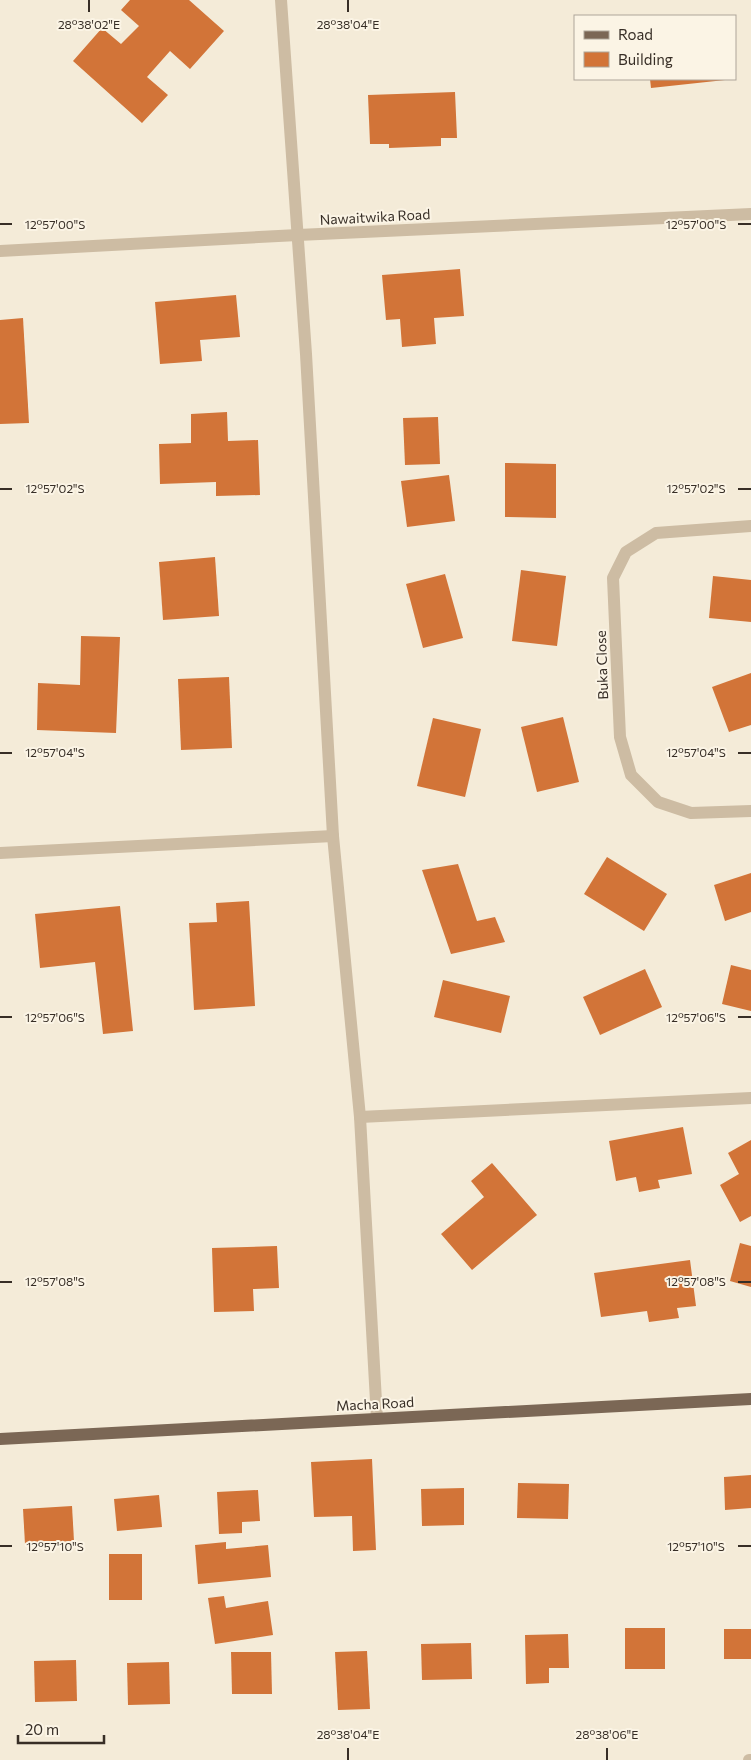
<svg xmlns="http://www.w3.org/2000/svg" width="751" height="1760" viewBox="0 0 751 1760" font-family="Commissioner,sans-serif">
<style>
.building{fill:#d27438}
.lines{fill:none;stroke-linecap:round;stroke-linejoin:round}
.minor{stroke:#cdbca3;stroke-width:12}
.major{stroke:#7b6755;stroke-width:12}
.ticks{fill:none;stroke:#372e26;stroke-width:2}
.labels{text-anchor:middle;stroke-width:4;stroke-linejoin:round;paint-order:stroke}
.street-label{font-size:14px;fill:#372e26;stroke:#fbf4e5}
.ticks-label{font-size:12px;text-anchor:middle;fill:#372e26;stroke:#fbf4e5;stroke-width:4;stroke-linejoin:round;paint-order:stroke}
</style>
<rect width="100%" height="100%" fill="#f4ebd8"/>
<g class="building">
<path d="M130,0H189L224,31L190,69L170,51L147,77L168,95L142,123L73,61L102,28L121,44L139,26L121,10Z"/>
<path d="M650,79H725V80L651,88Z"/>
<path d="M455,92L457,138H441V146L389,148V144H370L368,95Z"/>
<path d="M460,269L464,316L434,318L436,344L402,347L400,319L386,320L382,275Z"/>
<path d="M236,295L240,337L200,340L202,361L160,364L155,302Z"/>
<path d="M23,318L29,423L0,424V320Z"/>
<path d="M227,412L228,441L258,440L260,495L216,496V482L160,484L159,444L191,443V414Z"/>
<path d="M438,417L440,464L405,465L403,418Z"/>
<path d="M505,463L556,464V518L505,517Z"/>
<path d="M449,475L455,521L407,527L401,481Z"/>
<path d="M215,557L219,616L163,620L159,562Z"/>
<path d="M521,570L566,576L557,646L512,641Z"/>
<path d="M445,574L463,638L423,648L406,584Z"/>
<path d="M713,576L751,580V622L709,618Z"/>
<path d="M81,636L120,637L116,733L37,730L38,683L80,685Z"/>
<path d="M751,673V725L729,732L712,687Z"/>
<path d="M229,677L232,748L181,750L178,679Z"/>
<path d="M563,717L579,782L537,792L521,727Z"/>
<path d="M433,718L481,729L465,797L417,786Z"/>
<path d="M607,857L667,894L644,931L584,894Z"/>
<path d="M458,864L477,921L495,917L505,942L451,954L422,870Z"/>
<path d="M751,873V912L725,921L714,885Z"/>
<path d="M249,901L255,1006L194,1010L189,923L217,922L216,903Z"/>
<path d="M120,906L133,1031L103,1034L95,962L40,968L35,914Z"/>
<path d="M731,965L751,970V1011L722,1004Z"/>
<path d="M645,969L662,1007L600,1035L583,997Z"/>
<path d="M443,980L510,996L501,1033L434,1017Z"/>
<path d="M683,1127L692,1174L658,1180L660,1188L639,1192L636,1177L616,1181L609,1141Z"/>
<path d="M751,1140V1216L740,1222L720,1185L739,1174L728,1153Z"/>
<path d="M492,1163L537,1215L472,1270L441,1234L484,1197L471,1181Z"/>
<path d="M740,1243L751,1246V1287L730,1281Z"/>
<path d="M277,1246L279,1288L253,1289L254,1311L214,1312L212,1248Z"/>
<path d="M690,1260L696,1306L677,1308L679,1318L649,1322L647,1311L601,1317L594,1273Z"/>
<path d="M372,1459L376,1550L353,1551L352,1516L314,1517L311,1462Z"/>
<path d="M751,1475V1508L725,1510L724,1477Z"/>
<path d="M518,1483L569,1484L568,1519L517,1518Z"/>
<path d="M464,1488V1525L422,1526L421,1489Z"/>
<path d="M258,1490L260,1521L242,1522V1533L219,1534L217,1492Z"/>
<path d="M159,1495L162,1527L117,1531L114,1499Z"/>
<path d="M72,1506L74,1541L25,1544L23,1509Z"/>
<path d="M226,1542V1549L268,1545L271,1577L198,1584L195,1545Z"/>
<rect x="109" y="1554" width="33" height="46"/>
<path d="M224,1596L226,1608L268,1601L273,1635L215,1644L208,1598Z"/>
<rect x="625" y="1628" width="40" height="41"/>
<rect x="724" y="1629" width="27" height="30"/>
<path d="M568,1634L569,1668H549V1683L526,1684L525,1635Z"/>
<path d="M471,1643L472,1679L422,1680L421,1644Z"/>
<path d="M367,1651L370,1709L338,1710L335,1652Z"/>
<path d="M231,1652H271L272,1694H232Z"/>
<path d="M76,1660L77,1701L35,1702L34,1661Z"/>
<path d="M169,1662L170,1704L128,1705L127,1663Z"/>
</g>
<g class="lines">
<g class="minor">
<path d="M281,0L306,354L333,836L360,1117L377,1419"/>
<path d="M0,251L298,235L751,214"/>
<path d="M751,526L656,533L626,552L613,578L620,737L631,775L658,802L691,813L751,811"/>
<path d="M0,853L333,836"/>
<path d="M360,1117L751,1098"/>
<path d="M749,1760H751"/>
</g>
<path class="major" d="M0,1439L751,1399"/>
</g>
<path class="ticks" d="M89,0V12M348,0V12M0,224H12M738,224H751M0,489H12M738,489H751M0,753H12M738,753H751M0,1017H12M738,1017H751M0,1282H12M738,1282H751M0,1546H12M738,1546H751M348,1748V1760M607,1748V1760"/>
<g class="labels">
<g class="street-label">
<text transform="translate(375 217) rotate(-3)" y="5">Nawaitwika Road</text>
<text transform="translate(602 665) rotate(-92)" y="5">Buka Close</text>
<text transform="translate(375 1404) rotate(-3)" y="5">Macha Road</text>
</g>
</g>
<g class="ticks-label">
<text x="89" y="29">28°38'02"E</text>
<text x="348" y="29">28°38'04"E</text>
<text x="55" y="229">12°57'00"S</text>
<text x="696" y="229">12°57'00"S</text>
<text x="55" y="493">12°57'02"S</text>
<text x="696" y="493">12°57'02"S</text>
<text x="55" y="757">12°57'04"S</text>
<text x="696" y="757">12°57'04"S</text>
<text x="55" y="1022">12°57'06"S</text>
<text x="696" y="1022">12°57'06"S</text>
<text x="55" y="1286">12°57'08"S</text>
<text x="696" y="1286">12°57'08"S</text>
<text x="55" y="1551">12°57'10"S</text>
<text x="696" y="1551">12°57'10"S</text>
<text x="348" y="1739">28°38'04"E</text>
<text x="607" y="1739">28°38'06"E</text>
</g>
<rect x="574" y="15" width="162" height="65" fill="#fbf4e5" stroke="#ada599"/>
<rect x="584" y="31" width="25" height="8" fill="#7b6755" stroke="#ada599"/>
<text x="618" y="40" font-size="15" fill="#372e26">Road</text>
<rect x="584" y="52" width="25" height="15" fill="#d27438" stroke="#ada599"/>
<text x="618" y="65" font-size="15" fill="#372e26">Building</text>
<path d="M18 1735v8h86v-8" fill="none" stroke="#372e26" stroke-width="2.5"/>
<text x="25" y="1735" font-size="15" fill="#372e26" stroke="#fbf4e5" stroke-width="4" paint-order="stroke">20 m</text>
</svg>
